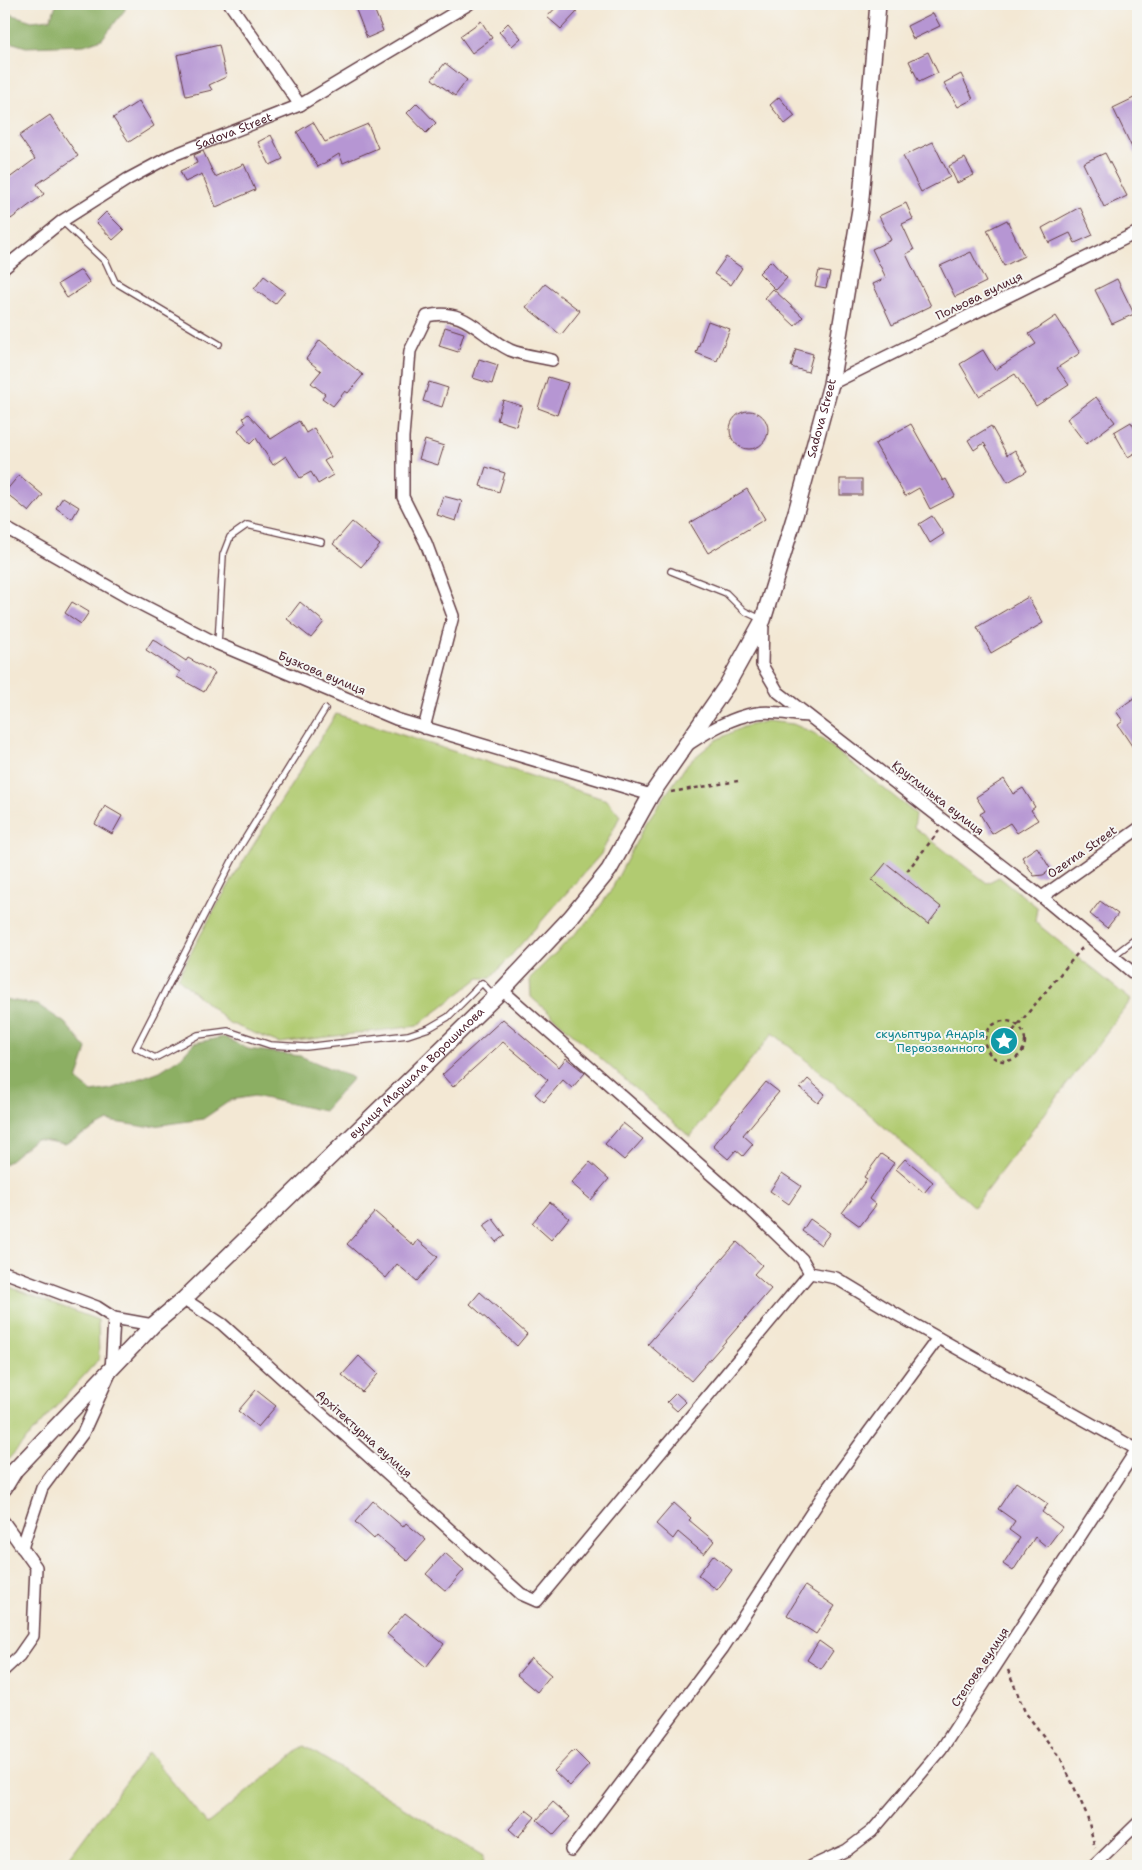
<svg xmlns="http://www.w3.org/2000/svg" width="1142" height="1870" viewBox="0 0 1142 1870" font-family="'Shantell Sans',sans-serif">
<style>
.green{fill:#b1cb71;stroke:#7e754e}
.forest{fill:#8caf63;stroke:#6b6747}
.building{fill:#b696d3}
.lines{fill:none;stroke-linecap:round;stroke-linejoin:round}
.service-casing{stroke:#633d44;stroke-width:8}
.minor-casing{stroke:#633d44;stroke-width:14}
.tertiary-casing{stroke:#633d44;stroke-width:18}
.path{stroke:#633d44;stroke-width:2.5;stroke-dasharray:4 4;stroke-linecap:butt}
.service{stroke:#fff;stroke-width:5.5}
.minor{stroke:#fff;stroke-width:11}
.tertiary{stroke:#fff;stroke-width:15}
.labels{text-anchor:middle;stroke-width:4;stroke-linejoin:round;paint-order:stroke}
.street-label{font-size:12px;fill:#4a1f2b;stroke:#f6f6f2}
.culture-label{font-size:12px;fill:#0d838f;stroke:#f6f6f2;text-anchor:end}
</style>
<rect width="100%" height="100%" fill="#f6f6f2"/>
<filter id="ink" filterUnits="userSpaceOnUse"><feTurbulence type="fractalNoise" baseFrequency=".02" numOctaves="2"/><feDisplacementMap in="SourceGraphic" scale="10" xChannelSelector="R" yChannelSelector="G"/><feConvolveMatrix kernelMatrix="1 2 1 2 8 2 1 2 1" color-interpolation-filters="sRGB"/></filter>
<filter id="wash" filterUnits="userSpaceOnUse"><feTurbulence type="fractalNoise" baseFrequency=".0096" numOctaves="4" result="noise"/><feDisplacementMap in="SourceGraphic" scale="20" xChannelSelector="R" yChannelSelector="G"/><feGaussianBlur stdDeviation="1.12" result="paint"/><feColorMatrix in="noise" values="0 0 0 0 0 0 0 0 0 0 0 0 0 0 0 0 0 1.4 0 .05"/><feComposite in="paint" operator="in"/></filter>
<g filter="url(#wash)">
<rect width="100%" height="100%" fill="#f3e8d4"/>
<g class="green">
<path d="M336,714L607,800L620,816L601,854L491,978H479L417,1026L279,1043L229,1023L178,978C223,887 282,801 336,714Z"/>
<path d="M767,721L793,724L814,733L916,814L914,827L987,883L999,877L1037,907L1035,922L1131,1000L974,1207L847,1094L773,1033L690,1137L531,997L530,978L594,915L610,892L646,823L688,763L716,740L743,727Z"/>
<path d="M4,1285L98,1320L99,1359L4,1464Z"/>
<path d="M304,1746L483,1856L482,1866H63L148,1752L207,1824Z"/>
</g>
<g class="forest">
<path d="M57,4H125V10L102,39L84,45L26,47L4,40V12L32,21L50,19Z"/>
<path d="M4,999L38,1005L65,1023L87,1049L77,1080L92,1092L111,1089L160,1071L180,1058L194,1043L224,1037L248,1049L300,1056L353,1078L324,1111L254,1096L231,1100L203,1119L146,1127L108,1121L65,1144L35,1139L4,1165Z"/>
</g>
<g id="blocks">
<g class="building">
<path d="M372,4L383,31L367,38L356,10Z"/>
<path d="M559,4H568L577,12L561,29L547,17Z"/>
<path d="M933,13L940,26L913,39L907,26Z"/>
<path d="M481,21L492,38L472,53L460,36Z"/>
<path d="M508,23L521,38L512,46L499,32Z"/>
<path d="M219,45L226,77L209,85L212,90L186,96L177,55Z"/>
<path d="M928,52L938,73L919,82L909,61Z"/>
<path d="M445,63L467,80L455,96L432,79Z"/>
<path d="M961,74L973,99L958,107L944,83Z"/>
<path d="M1138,96V160L1113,108Z"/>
<path d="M779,97L795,116L785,124L770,105Z"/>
<path d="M139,101L154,126L129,142L113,118Z"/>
<path d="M417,103L436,123L426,133L407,113Z"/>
<path d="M50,115L78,156L37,184L44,194L11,219L4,209V182L35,159L19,136Z"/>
<path d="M313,122L325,142L368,124L378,148L343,163L339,154L318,167L297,132Z"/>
<path d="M271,135L283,159L270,165L258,142Z"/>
<path d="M933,142L950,177L921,192L903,156Z"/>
<path d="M203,151L215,177L244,164L255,190L216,207L202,174L185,182L180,171L197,163L194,155Z"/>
<path d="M1105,153L1127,196L1104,207L1083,163Z"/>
<path d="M965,158L974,175L957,183L949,166Z"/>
<path d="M906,203L913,219L902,224L914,250L906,254L931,306L892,325L873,284L886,278L872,249L891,240L879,216Z"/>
<path d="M1080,207L1093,235L1075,243L1070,233L1049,243L1042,228Z"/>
<path d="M106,212L124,230L113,240L96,222Z"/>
<path d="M1007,220L1024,256L1004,266L987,230Z"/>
<path d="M971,252L986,282L955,297L940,266Z"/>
<path d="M726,257L742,268L731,285L714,274Z"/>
<path d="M771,261L787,278L776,290L759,273Z"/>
<path d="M81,270L90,283L67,298L58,284Z"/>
<path d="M819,271L830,273L826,288L815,286Z"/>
<path d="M264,276L285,292L275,304L254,289Z"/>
<path d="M1117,279L1134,314L1112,324L1095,290Z"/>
<path d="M545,284L580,311L561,335L526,307Z"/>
<path d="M773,289L803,317L795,326L765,298Z"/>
<path d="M1056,316L1080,353L1057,368L1069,385L1036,406L1015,374L979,396L960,364L983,350L995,370L1036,344L1029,334Z"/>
<path d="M708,321L730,329L717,361L696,353Z"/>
<path d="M445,327L464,333L458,352L439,346Z"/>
<path d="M320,340L363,375L348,393L345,391L333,406L322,398L325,394L311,383L321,371L306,359Z"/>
<path d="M796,349L813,354L808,372L791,367Z"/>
<path d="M479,359L498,365L492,384L473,378Z"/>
<path d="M548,377L568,383L557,415L538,408Z"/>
<path d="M429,382L448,388L442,407L423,401Z"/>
<path d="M1096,397L1115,422L1086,444L1067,419Z"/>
<path d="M503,400L522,406L516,426L497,420Z"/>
<circle cx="749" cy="430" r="19"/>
<path d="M248,414L271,439L299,421L306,433L314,428L331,457L324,461L333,475L318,484L311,472L300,478L286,456L273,465L256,438L250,444L238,430L246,423L243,418Z"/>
<path d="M1131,422L1138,435V451L1128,457L1114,432Z"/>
<path d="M911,424L943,481L946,479L955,496L930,509L919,488L905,496L875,444Z"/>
<path d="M991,426L1007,455L1015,450L1027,471L1008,482L984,443L974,450L968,440Z"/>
<path d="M425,440L444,446L438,465L419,459Z"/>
<path d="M486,467L505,473L499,492L480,486Z"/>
<path d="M19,475L43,495L29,512L5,492Z"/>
<rect x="840" y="479" width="22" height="16"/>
<path d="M747,489L765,519L708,553L690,523Z"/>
<path d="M443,496L462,501L456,521L437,515Z"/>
<path d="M63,497L79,507L72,519L56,508Z"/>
<path d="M932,516L944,534L930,543L919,524Z"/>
<path d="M352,522L380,545L361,567L333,544Z"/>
<path d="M1028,597L1043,623L991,653L977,627Z"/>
<path d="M72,602L89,612L81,624L65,613Z"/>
<path d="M300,602L324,622L311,638L287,619Z"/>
<path d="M153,639L186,661L188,658L215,673L204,692L177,677L180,672L146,650Z"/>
<path d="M1138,695V755L1118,725L1123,721L1116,711Z"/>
<path d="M1004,779L1013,794L1023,788L1035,807L1031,810L1038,820L1017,833L1010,823L992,834L980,814L985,811L976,797Z"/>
<path d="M105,806L122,816L112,834L95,824Z"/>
<path d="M1037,847L1051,870L1043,875L1034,876L1022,857Z"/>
<path d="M886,863L941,907L928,924L872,880Z"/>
<path d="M1100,901L1118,914L1107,928L1090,914Z"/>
<path d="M503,1019L559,1067L566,1058L585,1073L572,1088L563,1080L544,1102L535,1094L548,1080L503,1042L453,1087L442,1075Z"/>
<path d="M808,1079L825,1094L818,1103L800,1088Z"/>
<path d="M766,1082L779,1092L743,1135L753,1144L743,1156L736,1150L728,1159L713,1146Z"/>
<path d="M623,1123L643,1139L624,1160L605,1144Z"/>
<path d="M881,1154L894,1163L869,1199L876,1205L860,1226L842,1213L867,1179L864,1177Z"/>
<path d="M905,1159L933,1182L924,1193L896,1169Z"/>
<path d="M590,1162L609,1179L591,1200L571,1183Z"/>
<path d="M782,1173L801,1186L789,1204L770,1191Z"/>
<path d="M550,1202L569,1218L551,1240L532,1223Z"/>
<path d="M375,1212L414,1246L418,1240L438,1257L417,1281L397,1264L386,1278L347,1244Z"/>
<path d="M493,1219L505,1235L496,1242L483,1226Z"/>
<path d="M810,1219L830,1233L821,1245L802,1231Z"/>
<path d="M737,1242L762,1265L754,1274L771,1289L691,1381L648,1344Z"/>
<path d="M480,1292L527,1334L517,1346L470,1304Z"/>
<path d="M359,1356L378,1374L362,1392L342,1375Z"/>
<path d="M256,1390L276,1406L258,1427L238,1411Z"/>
<path d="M676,1393L686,1402L677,1411L667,1402Z"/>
<path d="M1016,1482L1048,1504L1042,1512L1062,1527L1047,1547L1035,1537L1013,1571L1003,1564L1020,1538L1009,1530L1015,1521L998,1509Z"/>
<path d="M373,1501L403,1527L406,1523L426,1540L407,1561L377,1535L374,1539L355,1522Z"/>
<path d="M674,1503L691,1518L689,1520L714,1541L704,1554L678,1532L673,1539L656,1524Z"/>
<path d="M445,1553L464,1570L446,1591L426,1574Z"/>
<path d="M713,1555L732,1570L717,1590L698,1575Z"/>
<path d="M805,1586L835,1606L816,1634L787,1615Z"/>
<path d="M405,1613L444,1644L426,1667L387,1634Z"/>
<path d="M819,1641L833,1651L821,1669L807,1660Z"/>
<path d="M531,1658L551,1675L537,1692L517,1675Z"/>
<path d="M574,1750L589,1765L570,1786L554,1771Z"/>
<path d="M553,1802L570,1817L554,1835L537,1820Z"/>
<path d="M526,1810L535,1817L518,1837L509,1829Z"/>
</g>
</g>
</g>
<g filter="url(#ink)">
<use href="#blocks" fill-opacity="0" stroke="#633d44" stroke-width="1"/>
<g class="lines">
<defs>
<g id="service">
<path d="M62,221L106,262L115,282L219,344"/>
<path d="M671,571L726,593L744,611L761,619"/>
<path d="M218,644L223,555L230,537L247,525L321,542"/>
<path d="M325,709L235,855L136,1048L155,1058L198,1035L228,1031L270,1045L306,1047L408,1035L429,1028L448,1017L482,983L494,996"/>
<path d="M1113,956L1138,937"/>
</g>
<g id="minor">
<path d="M230,4L300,105"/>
<path id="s1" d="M4,268L62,221L128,179L171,156L300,105L469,4"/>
<path d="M831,384L1138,232"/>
<path d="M4,527L127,597L218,644L396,719L651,795"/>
<path d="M763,620L762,665L778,692L1042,897L1138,977"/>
<path d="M424,728L453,616L426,543L403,497V437L410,351L427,316C466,307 479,335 510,350C522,355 539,357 552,360"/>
<path d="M689,744C710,730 732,717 757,713C772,710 792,715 808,716"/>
<path d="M1042,897L1138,829"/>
<path d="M4,1272L97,1307L114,1318L153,1325"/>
<path d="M810,1273L836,1278L894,1313L1138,1450"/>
<path d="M184,1299L222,1324L521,1594L537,1601L810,1273L802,1259L750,1209L502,990"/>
<path d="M4,1522L36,1567L33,1636L19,1656L4,1670"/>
<path d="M22,1548L42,1488L83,1433L111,1371L114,1318"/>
<path d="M571,1850L723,1648L827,1489L938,1338"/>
<path d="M812,1866L847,1850L872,1831L941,1750L1137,1449"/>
<path d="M1094,1866L1138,1823"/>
</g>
<g id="tertiary">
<path id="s2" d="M4,1488L15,1470L153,1325L184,1299L502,990L571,917L609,870L651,795L727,685L763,620L796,512L831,384L860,209L878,4"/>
</g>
</defs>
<use href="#service" class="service-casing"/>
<use href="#minor" class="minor-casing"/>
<use href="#tertiary" class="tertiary-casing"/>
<g class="path">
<path d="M671,792L738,781"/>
<path d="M907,871L939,831"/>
<path d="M1138,881V885"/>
<circle cx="1005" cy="1041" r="20"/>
<path d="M1008,1037L1082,948"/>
<path d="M1008,1670L1025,1712L1061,1759L1087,1815L1095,1848"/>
</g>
<use href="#service" class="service"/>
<use href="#minor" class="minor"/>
<use href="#tertiary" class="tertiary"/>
</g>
</g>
<defs>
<symbol id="sight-disc" viewBox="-11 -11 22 22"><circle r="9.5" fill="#0f9aa8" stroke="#f6f6f2"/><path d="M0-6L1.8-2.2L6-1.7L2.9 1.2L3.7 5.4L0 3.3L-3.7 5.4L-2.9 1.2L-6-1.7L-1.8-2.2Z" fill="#fff"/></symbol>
</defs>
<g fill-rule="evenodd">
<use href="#sight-disc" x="988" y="1025" width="32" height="32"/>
</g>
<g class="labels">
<g class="street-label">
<text dy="4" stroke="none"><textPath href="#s1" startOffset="269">Sadova Street</textPath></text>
<text transform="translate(979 296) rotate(-26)" y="4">Польова вулиця</text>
<text dy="4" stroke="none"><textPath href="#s2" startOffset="1370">Sadova Street</textPath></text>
<text transform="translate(322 673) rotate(23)" y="4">Бузкова вулиця</text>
<text transform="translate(938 798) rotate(38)" y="4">Круглицька вулиця</text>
<text transform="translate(1082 852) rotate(-35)" y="4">Ozerna Street</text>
<text dy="4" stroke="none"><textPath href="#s2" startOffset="586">вулиця Маршала Ворошилова</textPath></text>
<text transform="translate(364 1434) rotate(42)" y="4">Архітектурна вулиця</text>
<text transform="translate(980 1667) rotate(-56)" y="4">Степова вулиця</text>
</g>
<g class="culture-label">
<text x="985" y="1038">скульптура Андрія<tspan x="985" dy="14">Первозванного</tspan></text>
</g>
</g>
<rect width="1142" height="1870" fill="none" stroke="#f6f6f2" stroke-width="20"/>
</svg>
